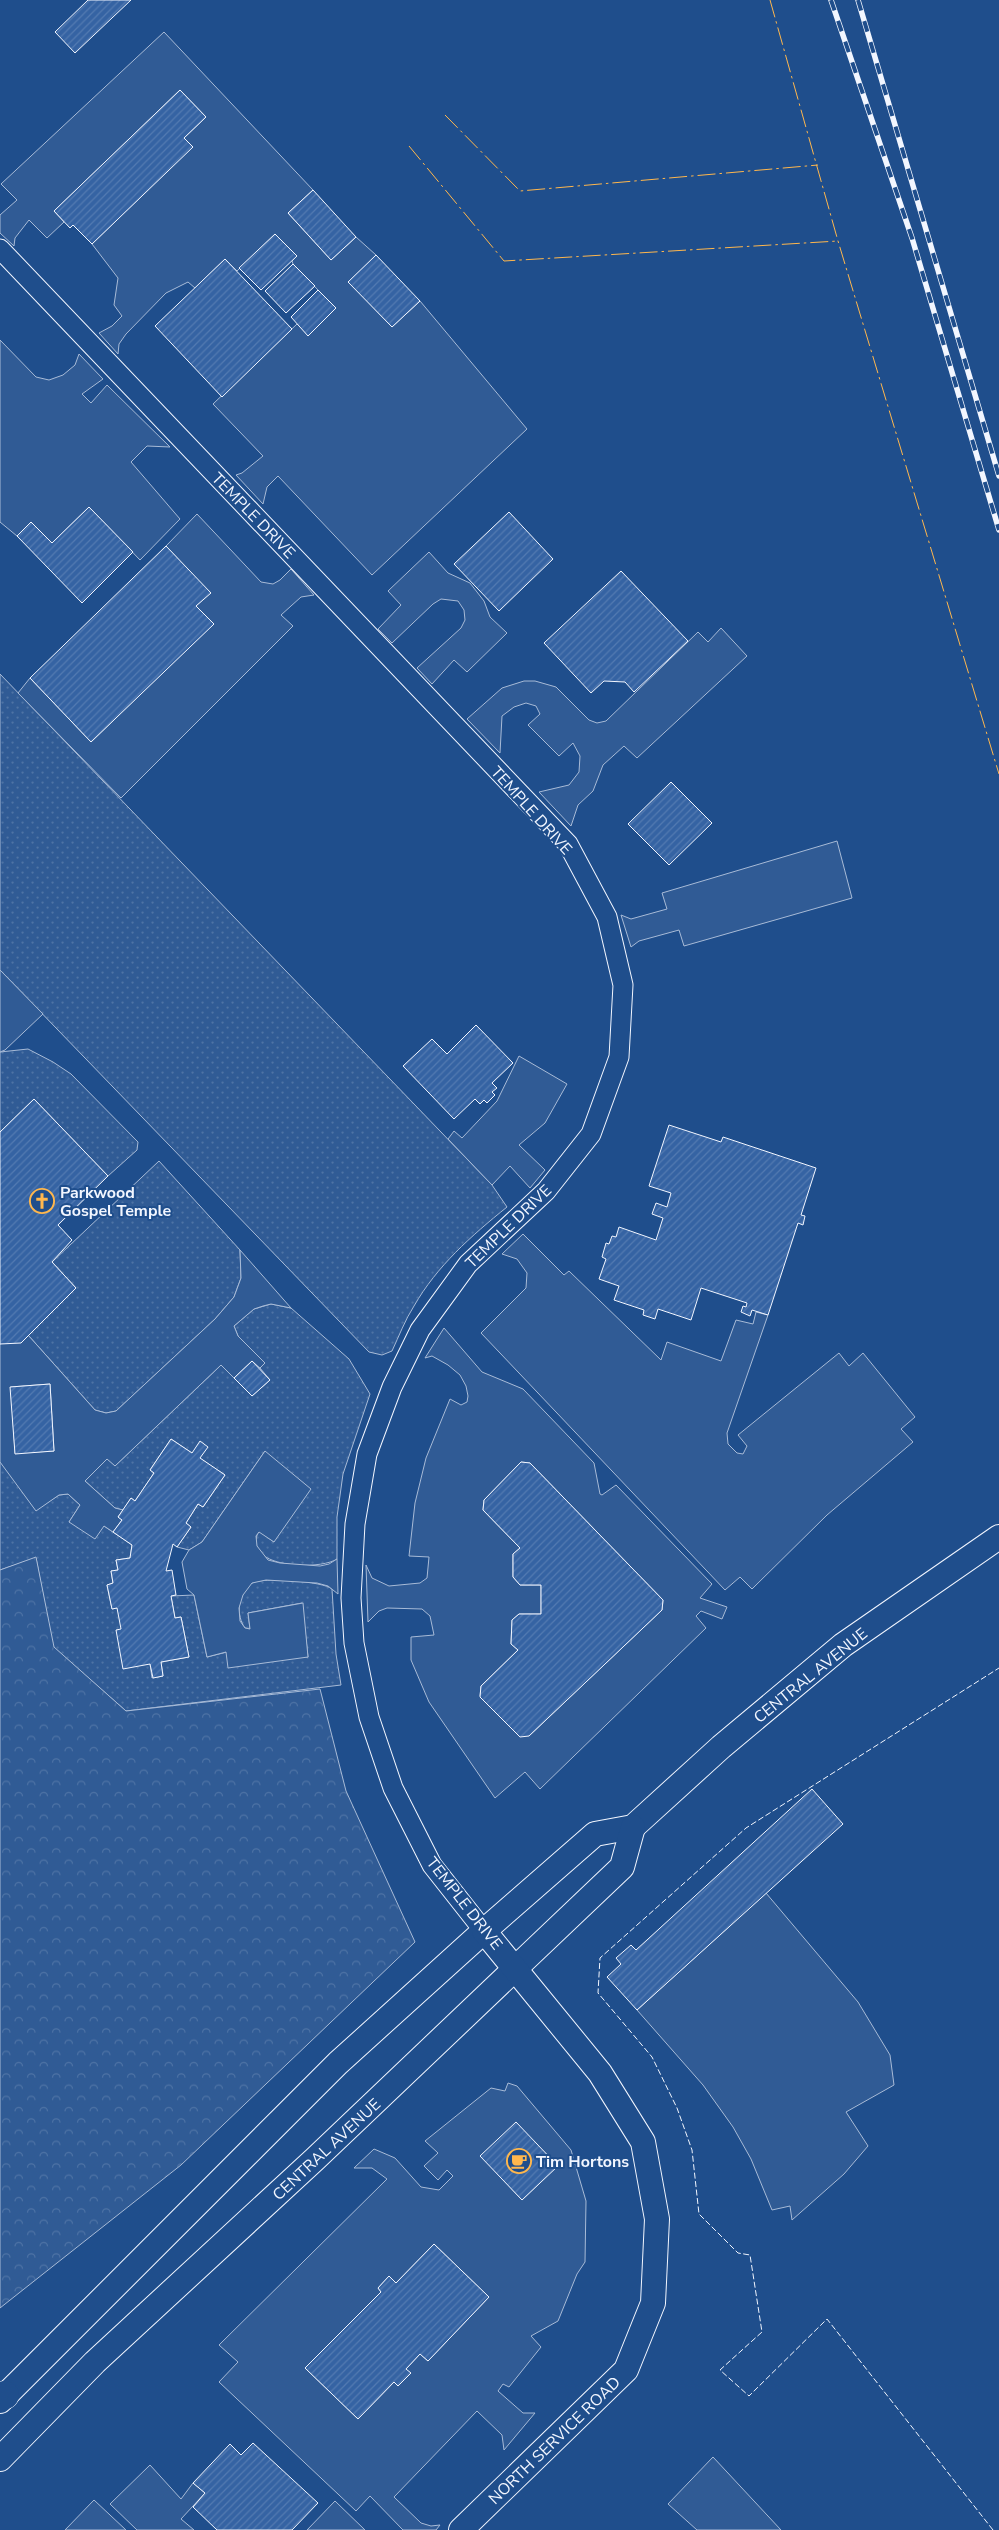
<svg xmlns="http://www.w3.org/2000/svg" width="999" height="2530" viewBox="0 0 999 2530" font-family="'Nunito Sans',sans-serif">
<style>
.grass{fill:url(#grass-dots);stroke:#a8bbd7}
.forest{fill:url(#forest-crowns);stroke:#a8bbd7}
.built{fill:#305b95;stroke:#a8bbd7;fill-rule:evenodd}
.building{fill:url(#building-hatch);stroke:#f2f6ff}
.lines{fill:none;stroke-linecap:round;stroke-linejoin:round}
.minor-casing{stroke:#f2f6ff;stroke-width:21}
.tertiary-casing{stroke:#f2f6ff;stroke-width:26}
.secondary-casing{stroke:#f2f6ff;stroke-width:29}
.minor{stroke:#1f4e8c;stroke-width:19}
.tertiary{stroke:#1f4e8c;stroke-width:24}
.secondary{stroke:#1f4e8c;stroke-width:28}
.rail-casing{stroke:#f2f6ff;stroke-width:5.5}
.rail{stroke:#1f4e8c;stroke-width:4;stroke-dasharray:11;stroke-linecap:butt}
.fence{stroke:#f2f6ff;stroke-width:1;stroke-dasharray:6 2.5;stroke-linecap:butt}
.power{stroke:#ffb74d;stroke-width:1;stroke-dasharray:18 4 2.5 4;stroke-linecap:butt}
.labels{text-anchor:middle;stroke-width:4;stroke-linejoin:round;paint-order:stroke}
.street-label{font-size:16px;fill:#f2f6ff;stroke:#1f4e8c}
.poi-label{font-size:16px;font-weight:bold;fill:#f2f6ff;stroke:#1f4e8c;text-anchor:start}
</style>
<defs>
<pattern id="grass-dots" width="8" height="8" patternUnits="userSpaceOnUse" patternTransform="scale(1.25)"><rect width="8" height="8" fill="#305b95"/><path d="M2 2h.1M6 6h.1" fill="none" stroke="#4e73a5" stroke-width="1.8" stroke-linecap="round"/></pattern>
<pattern id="forest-crowns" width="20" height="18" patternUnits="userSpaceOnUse" patternTransform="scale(1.25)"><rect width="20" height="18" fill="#305b95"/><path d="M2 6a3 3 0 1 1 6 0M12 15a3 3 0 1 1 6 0" fill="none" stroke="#4e73a5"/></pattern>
<pattern id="building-hatch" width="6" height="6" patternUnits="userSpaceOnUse" patternTransform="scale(1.25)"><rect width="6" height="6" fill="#3563a3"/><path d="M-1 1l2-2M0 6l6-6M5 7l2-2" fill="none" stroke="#537ab1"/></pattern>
</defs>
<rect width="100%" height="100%" fill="#1f4e8c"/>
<g class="grass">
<path d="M0,674L492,1185L507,1207C471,1236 437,1266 414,1306C405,1320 399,1336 392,1351L382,1355L369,1352L0,970Z"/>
<path d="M28,1049L53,1062L71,1074L138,1142L137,1150L108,1176L34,1099L0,1132V1052Z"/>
<path d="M159,1161L240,1250L241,1278L234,1297L215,1319L116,1411L106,1413L95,1410L28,1335L76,1288L52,1262Z"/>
<path d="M271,1304L291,1308L349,1359L370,1394L343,1474L337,1517V1559C319,1571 239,1568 259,1531L274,1542L265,1451L202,1542L189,1550L177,1547L191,1527L186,1523L198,1504L203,1507L225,1475L171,1439L150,1470L154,1473L135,1501L131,1498L123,1510L115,1508L85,1481L107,1458L115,1466L221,1365L252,1396L270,1380L260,1368L265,1363L238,1336L234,1326L254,1309Z"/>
<path d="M0,1460L36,1510L59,1495L68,1494L80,1505L69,1522L104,1526L132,1545L130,1558L116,1560L118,1570L111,1571L113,1583L107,1585L112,1609L117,1608L150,1664L152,1678L163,1676L161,1662L189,1657L181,1617L175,1618L171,1596L194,1595L207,1657L227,1652L308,1657L302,1603L248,1613L250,1629L245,1628C236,1616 237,1593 252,1583C262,1577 323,1581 332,1589L336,1654L341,1685L126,1711L53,1647L36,1558L0,1570Z"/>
</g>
<path class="forest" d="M36,1557L54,1647L126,1711L320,1689L346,1791L415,1942L181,2165L0,2308V1570Z"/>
<g class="built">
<path d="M164,32L313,190L288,213L331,260L356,237L376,255L349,282L392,327L420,301L527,429L372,575L278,476L267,487L263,504L236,475L242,473L263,456L213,404L297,324L308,335L318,290L293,264L292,261L296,256L275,234L237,271L225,259L195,288L188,282L166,293L126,334L119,344L118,354L99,333L112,326L122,316L114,305L118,278L92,244L192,147L184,138L206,117L180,90L54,211L64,222L47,238L29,220L15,238L14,246L0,233V215L17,200L1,184Z"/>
<path d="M0,340L36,377L49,380L63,375L75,365L79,354L103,379L82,394L91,403L107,385L170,447L147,446L131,462L180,519L140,560L89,507L52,543L31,522L17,536L0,522Z"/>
<path d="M197,514L261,582L273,584L280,580L291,569L314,595L301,597L281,615L293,626L121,798L18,693L30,678L91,742L213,624L196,606L210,593L166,546Z"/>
<path d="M429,552L448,573L470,583L484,601L490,617L507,633L467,672L454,660L432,684L417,668L461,628L465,620L464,610L458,601L441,599L433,604L392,643L378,629L401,605L388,591Z"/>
<path d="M721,628L747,656L637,758L624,746L603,765L593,791L578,805L571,826L539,792L569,785L579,772L580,756L573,743L559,756L528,725L540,714L536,706L526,703L514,707L502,716L500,753L467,719L502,688L524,681H535L556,687L589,720L597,723L606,721L698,632L708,642Z"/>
<path d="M837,841L852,898L684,946L679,930L639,941L631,947L621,915L631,919L667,909L662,893Z"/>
<path d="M0,970L43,1014L5,1050L0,1052Z"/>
<path d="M519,1056L567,1084L545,1123L519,1145L545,1170L530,1188L510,1166L492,1185L448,1139L454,1131L462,1138L497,1101Z"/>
<path d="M523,1234L564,1275L569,1271L661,1360L667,1342L721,1361L736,1320L753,1324L756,1312L768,1315L727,1433L728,1444L737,1453L743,1454L747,1446L738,1435L839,1353L849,1366L863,1353L915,1417L901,1429L913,1442L827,1515L752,1589L740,1577L725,1590L481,1333L526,1288L527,1273L517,1259L502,1254Z"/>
<path d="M240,1250L291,1308L271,1304L263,1306L254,1309L234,1326L238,1336L265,1363L260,1368L252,1361L234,1378L221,1365L115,1466L107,1459L85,1481L115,1508L123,1510L118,1517L122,1520L113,1532L104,1526L95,1539L69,1522L80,1505L68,1494L59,1495L36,1511L0,1462V1344L28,1335L95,1410L106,1413L116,1411L215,1319L234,1297L241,1278ZM50,1384L54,1451L15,1453L11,1387Z"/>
<path d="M444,1328L482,1372L523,1389L594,1463L600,1494L602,1495L616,1485L712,1584L700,1598L727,1607L722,1619L701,1611L696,1616L706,1628L540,1789L525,1772L495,1798L429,1702L411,1660V1637L434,1635L430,1616L422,1609L387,1608L379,1611L368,1622L366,1565L372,1578L389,1586L420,1583L427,1578L429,1557L409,1556L415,1503L426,1458L450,1399L461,1405L467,1402L468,1396L466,1386L460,1375L448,1365L432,1356L425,1358ZM521,1462L530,1463L663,1600L662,1610L529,1736L480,1696L481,1686L518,1650L511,1644L512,1620L519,1614H541V1585H520L513,1577V1554L520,1548L483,1510L484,1500Z"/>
<path d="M265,1451L311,1489L274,1542L259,1532L256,1536L257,1546L268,1560L280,1563L320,1566L329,1564L337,1559L338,1594L328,1586L317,1583L266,1580L252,1583L243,1595L239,1608L240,1621L245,1628L250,1629L248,1613L303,1603L308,1657L228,1668L226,1652L207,1657L194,1595L187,1589L182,1562L189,1550L202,1542Z"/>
<path d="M766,1893L858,2002L890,2055L894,2085L846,2112L868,2146L844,2174L792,2220L790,2206L772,2210L751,2159L733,2127L703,2085L637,2010Z"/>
<path d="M508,2083L517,2086L571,2150L586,2201L585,2262L577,2274L558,2321L531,2336L541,2347L509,2387L503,2384L498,2391L523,2413H535L504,2450L502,2435L477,2411L394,2497L421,2523L431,2526L440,2525L436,2530H403L370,2496L356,2511L219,2382L238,2362L219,2345L387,2179L372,2168H354L374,2149L395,2158L421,2187L439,2190L453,2176L447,2170L438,2180L424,2166L438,2153L425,2141L491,2088L505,2091ZM481,2156L557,2166L522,2200ZM434,2244L489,2297L428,2361L420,2354L406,2369L410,2373L398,2386L394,2382L358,2419L305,2368L381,2292L378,2288L388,2277L396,2283Z"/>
<path d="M713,2457L781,2530H697L668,2504Z"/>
<path d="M150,2465L181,2499L193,2483L205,2493L181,2519L194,2530H137L110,2504Z"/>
<path d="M94,2500L126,2530H65Z"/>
<path d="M335,2501L365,2530H307Z"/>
</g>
<g class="building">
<path d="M88,0H131L75,53L55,32Z"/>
<path d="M180,90L206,117L184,138L193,147L92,244L73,225L70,228L54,211Z"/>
<path d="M313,190L356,237L331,260L288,213Z"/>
<path d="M275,234L297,256L261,290L239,268Z"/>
<path d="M376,255L420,301L392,327L348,282Z"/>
<path d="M225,259L292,329L222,397L155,326Z"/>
<path d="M293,264L315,286L286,313L265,291Z"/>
<path d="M318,290L336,308L308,336L291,317Z"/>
<path d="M89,507L133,552L82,603L17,536L31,522L52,543Z"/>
<path d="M509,512L553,559L499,611L454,564Z"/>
<path d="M166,546L211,593L196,606L214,624L91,742L30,678Z"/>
<path d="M621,571L688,641L634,692L625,682L604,681L591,693L544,643Z"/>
<path d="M671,782L712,823L669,865L628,824Z"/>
<path d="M476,1025L513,1063L492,1083L497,1088L492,1092L495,1095L487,1103L484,1100L480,1104L475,1099L454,1119L403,1066L432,1039L447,1054Z"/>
<path d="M34,1099L108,1176L58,1225L72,1240L52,1262L76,1288L21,1343L0,1344V1132Z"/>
<path d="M669,1125L721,1142L723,1137L816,1168L801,1215L805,1216L803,1225L798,1223L768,1315L752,1310L750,1316L741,1312L743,1306L746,1307L747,1303L701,1288L691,1320L658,1309L655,1319L643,1315L644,1310L614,1300L619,1286L599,1279L606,1259L602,1257L606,1243L609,1244L612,1236L616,1237L619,1227L656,1240L663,1218L652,1214L656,1203L667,1207L671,1193L649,1186Z"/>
<path d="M252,1361L270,1380L252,1396L234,1378Z"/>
<path d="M50,1384L54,1451L15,1454L10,1387Z"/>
<path d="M171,1439L192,1453L200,1441L208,1447L200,1458L225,1475L203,1507L198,1504L186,1523L191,1527L177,1547L173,1544L166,1571L172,1570L176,1595L171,1596L175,1618L181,1617L189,1657L161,1662L163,1676L153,1678L150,1664L123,1669L116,1630L121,1629L117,1608L112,1609L107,1585L113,1583L111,1571L118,1570L116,1560L130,1558L132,1545L113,1532L122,1520L118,1517L131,1498L135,1501L154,1473L150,1470Z"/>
<path d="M521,1462L530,1463L663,1600L662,1610L529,1736L520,1737L480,1697L481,1686L518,1650L511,1644L512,1620L519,1614H541V1585H520L513,1577V1554L520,1548L483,1510L484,1500Z"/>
<path d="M812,1789L843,1824L637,2010L607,1977L621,1964L616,1958L631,1945L636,1950Z"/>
<path d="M516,2122L558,2166L522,2200L480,2156Z"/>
<path d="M434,2244L489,2297L428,2361L420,2354L406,2369L411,2373L398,2386L394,2382L358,2419L305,2368L381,2292L378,2288L389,2276L396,2283Z"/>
<path d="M253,2443L318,2503L292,2530H217L193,2507L205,2493L193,2483L230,2444L241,2455Z"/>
</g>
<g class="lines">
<defs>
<path id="minor" d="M0,249L568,844L607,917L623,985L619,1057L591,1134L546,1191L468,1264L420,1330L392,1387L367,1454L355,1524L351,1598L354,1643L369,1717L393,1788L432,1865L484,1931"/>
<g id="tertiary">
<path d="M0,2401L338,2063L484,1931L595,1834L633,1827L721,1747L843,1645L999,1537"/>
<path d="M0,2459L95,2362L315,2159L622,1867L633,1827"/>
<path d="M461,2530L626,2370L653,2303L657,2219L643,2142L600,2073L484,1931"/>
</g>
<path id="secondary" d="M0,2396L5,2395"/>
</defs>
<use href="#minor" class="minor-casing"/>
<use href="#tertiary" class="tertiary-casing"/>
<use href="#secondary" class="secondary-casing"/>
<use href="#minor" class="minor"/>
<use href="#tertiary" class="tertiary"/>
<use href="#secondary" class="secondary"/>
<defs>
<g id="rail">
<path d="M831,0L912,238L999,530"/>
<path d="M858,0L999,476"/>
</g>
</defs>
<use href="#rail" class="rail-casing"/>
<use href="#rail" class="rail"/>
<path class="fence" d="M993,2530L827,2319L749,2396L720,2370L762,2332L750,2255L738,2253L699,2214L692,2150L677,2108L652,2057L598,1993L600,1958L746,1828L999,1668"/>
<g class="power">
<path d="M770,0L838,241L999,774"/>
<path d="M445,115L520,191L818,165"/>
<path d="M409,146L504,261L838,241"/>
</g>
</g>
<defs>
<symbol id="church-ring" viewBox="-11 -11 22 22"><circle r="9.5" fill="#1f4e8c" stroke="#ffb74d" stroke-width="1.5"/><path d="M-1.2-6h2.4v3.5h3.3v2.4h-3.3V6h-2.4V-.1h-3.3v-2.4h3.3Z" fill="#ffb74d"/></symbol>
<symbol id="cafe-ring" viewBox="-11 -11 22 22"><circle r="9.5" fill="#1f4e8c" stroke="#ffb74d" stroke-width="1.5"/><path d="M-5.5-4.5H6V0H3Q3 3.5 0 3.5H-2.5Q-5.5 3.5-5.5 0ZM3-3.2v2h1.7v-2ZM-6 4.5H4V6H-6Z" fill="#ffb74d"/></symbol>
</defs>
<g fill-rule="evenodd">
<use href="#church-ring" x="28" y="1187" width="28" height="28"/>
<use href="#cafe-ring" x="505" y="2147" width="28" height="28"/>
</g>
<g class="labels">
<g class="street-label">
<text transform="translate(254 515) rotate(46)" y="6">TEMPLE DRIVE</text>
<text transform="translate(532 810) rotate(48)" y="6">TEMPLE DRIVE</text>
<text transform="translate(508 1226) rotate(-44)" y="6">TEMPLE DRIVE</text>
<text transform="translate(810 1675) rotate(-39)" y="6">CENTRAL AVENUE</text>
<text transform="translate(465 1903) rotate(52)" y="6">TEMPLE DRIVE</text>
<text transform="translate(326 2149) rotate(-43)" y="6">CENTRAL AVENUE</text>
<text transform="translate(554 2440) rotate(-44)" y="6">NORTH SERVICE ROAD</text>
</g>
<g class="poi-label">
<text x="60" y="1198">Parkwood<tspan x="60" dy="18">Gospel Temple</tspan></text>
<text x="536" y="2167">Tim Hortons</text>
</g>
</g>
</svg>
